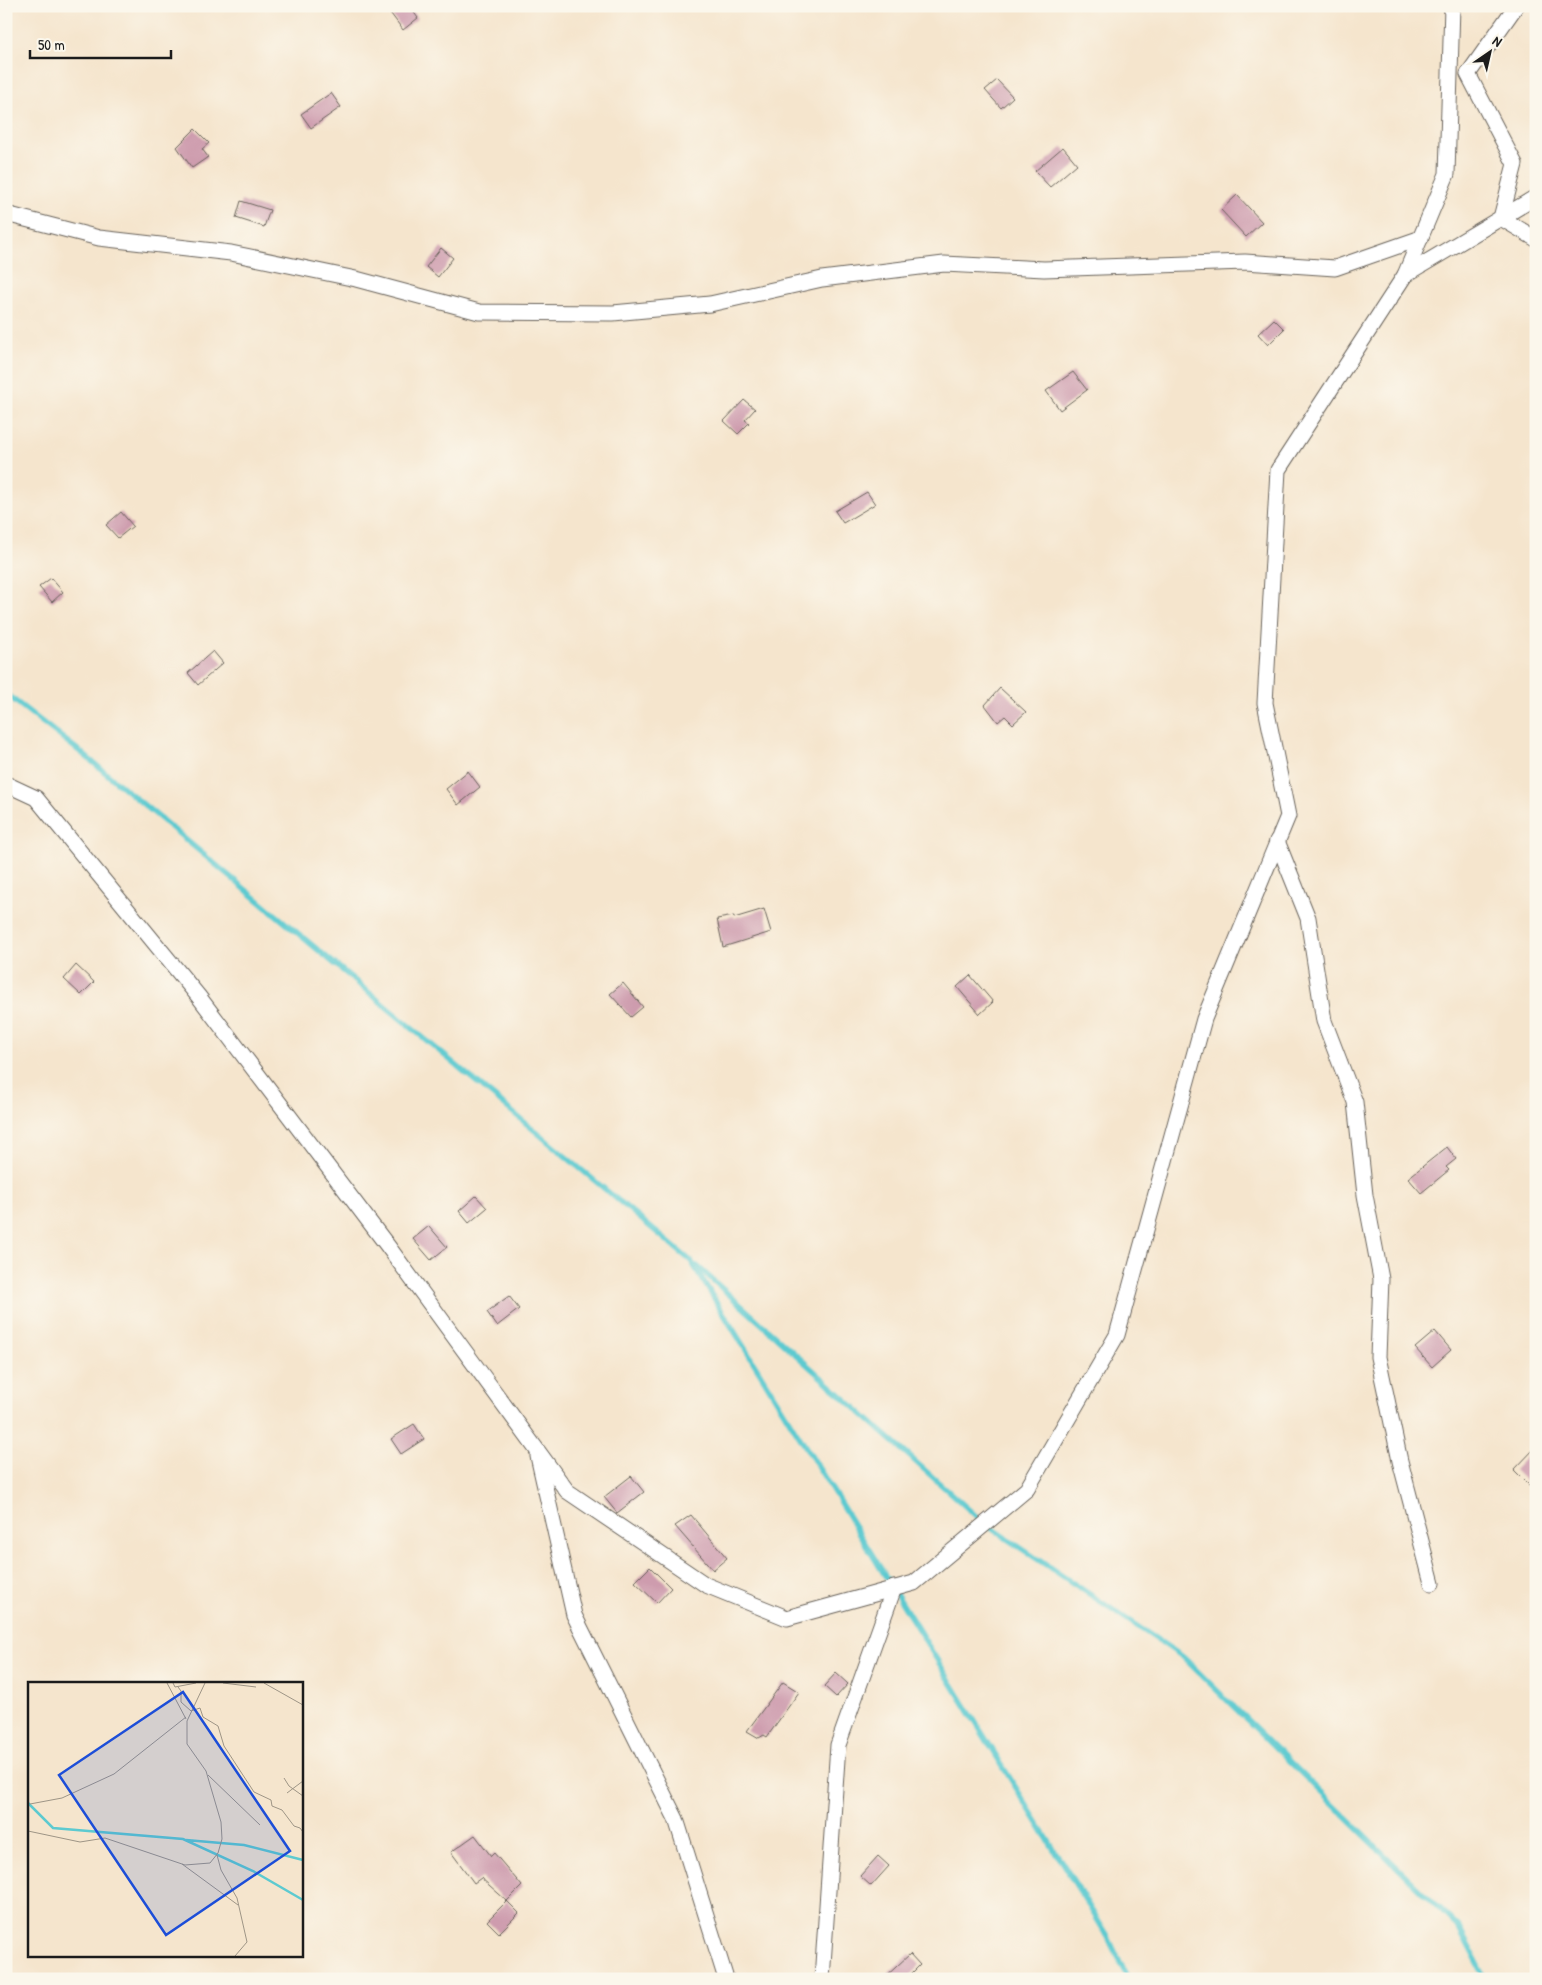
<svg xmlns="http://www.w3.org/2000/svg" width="1542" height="1985" viewBox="0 0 1542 1985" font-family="'Patrick Hand',sans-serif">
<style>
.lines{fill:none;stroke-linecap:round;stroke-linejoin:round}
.stream{stroke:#5dcad0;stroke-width:5.5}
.building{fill:#ce9cae}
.street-casing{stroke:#68625a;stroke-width:17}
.street{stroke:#fff;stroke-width:15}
.inset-river{fill:none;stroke:#5dcad0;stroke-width:2.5}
.inset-road{fill:none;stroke:#9e9586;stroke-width:1}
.view{fill:#1d4ed8;fill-opacity:0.15;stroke:#1d4ed8;stroke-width:2.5}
.inset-edge{fill:none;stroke:#1c1c1c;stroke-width:2.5}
</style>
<rect width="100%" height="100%" fill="#fbf7ec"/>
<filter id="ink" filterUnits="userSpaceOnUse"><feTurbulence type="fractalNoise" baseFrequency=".02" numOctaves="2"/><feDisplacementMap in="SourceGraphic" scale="10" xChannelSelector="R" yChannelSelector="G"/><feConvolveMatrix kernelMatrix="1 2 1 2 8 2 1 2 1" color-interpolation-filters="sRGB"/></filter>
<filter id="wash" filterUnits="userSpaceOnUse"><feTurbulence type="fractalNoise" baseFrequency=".0096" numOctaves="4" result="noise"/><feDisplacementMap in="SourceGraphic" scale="20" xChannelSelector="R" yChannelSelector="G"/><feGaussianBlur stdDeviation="1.12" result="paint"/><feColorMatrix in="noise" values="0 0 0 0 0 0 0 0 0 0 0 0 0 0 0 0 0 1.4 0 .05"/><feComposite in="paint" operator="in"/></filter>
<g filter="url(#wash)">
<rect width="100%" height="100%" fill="#f5e5cd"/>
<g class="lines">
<g class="stream">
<path d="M6,694L83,754L691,1261L1108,1937L1128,1979"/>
<path d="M697,1266L985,1524L1183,1657L1459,1928L1486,1979"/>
</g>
</g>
<g id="blocks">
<g class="building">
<path d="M385,6H409L418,18L403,30Z"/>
<path d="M997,80L1013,97L1001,108L985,90Z"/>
<path d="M331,93L341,107L311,128L301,114Z"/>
<path d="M195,129L209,143L202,149L208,157L192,168L177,147Z"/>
<path d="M1063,147L1077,164L1050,187L1035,171Z"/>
<path d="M1237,195L1262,222L1246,237L1221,210Z"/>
<path d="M241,201L270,210L264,227L236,218Z"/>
<path d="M441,248L453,258L438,277L426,267Z"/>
<path d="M1274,319L1284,329L1268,345L1258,334Z"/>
<path d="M1073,372L1087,390L1060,410L1046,391Z"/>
<path d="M744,400L755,409L745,420L749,423L738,434L724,421Z"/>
<path d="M867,492L875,504L843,523L835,511Z"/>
<path d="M121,512L133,526L118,538L106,525Z"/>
<path d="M51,578L63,592L52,602L39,587Z"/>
<path d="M213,651L223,663L198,685L188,673Z"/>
<path d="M1000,688L1026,712L1013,724L1005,716L998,722L985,705Z"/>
<path d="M468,771L480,787L458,805L446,789Z"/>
<path d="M764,909L771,932L723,947L717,919L734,916V918Z"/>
<path d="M76,965L94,982L81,995L64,979Z"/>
<path d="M970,975L993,1002L980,1014L957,987Z"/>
<path d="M623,983L643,1007L631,1017L610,994Z"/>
<path d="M1447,1147L1456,1159L1446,1167L1449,1170L1421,1193L1408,1178Z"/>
<path d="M476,1196L487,1208L469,1223L459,1211Z"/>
<path d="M429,1226L447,1247L431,1260L413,1239Z"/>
<path d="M509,1296L519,1309L497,1326L487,1312Z"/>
<path d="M1435,1331L1451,1350L1432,1367L1415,1348Z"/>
<path d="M414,1424L424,1439L401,1454L391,1439Z"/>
<path d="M1536,1447V1492L1514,1470Z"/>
<path d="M631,1476L644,1492L617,1513L604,1497Z"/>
<path d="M691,1515L727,1558L713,1570L675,1526Z"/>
<path d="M650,1567L671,1588L657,1603L635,1582Z"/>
<path d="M836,1673L848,1684L836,1697L824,1686Z"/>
<path d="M783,1682L799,1692L767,1737L764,1735L759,1738L747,1731Z"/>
<path d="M475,1835L491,1856L494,1853L522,1886L507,1901L481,1878L474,1883L451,1852Z"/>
<path d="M878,1856L889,1866L871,1886L860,1876Z"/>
<path d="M507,1901L519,1913L499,1933L487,1921Z"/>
<path d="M910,1954L920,1965L906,1979H883Z"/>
</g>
</g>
</g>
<g filter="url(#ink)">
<use href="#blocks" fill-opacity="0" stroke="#68625a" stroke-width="1"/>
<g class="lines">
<defs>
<g id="street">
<path d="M1516,6L1468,74L1515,164L1501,218L1536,239"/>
<path d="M6,214L99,238L231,253L356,279L479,312L613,313L710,304L822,279L944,264L1044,269L1245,262L1335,268L1421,238"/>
<path d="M1405,275L1447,174L1452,6"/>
<path d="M6,784L36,798L199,997L387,1245L567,1491L706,1585L787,1618L914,1583L1027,1489L1117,1335L1204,1019L1288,816L1265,703L1278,470L1405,275L1536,197"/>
<path d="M1277,841L1308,918L1324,1021L1355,1102L1365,1195L1381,1279L1378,1357L1400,1461L1432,1583"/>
<path d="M538,1456L574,1615L676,1819L726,1979"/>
<path d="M822,1979L838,1745L894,1588"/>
</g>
</defs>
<use href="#street" class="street-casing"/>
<use href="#street" class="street"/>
</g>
</g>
<g transform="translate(28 1682)">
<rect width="275" height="275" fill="#f5e5cd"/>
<path class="inset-river" d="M0,121L25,146L155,157L225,189L275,218M158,158L216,163L275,178"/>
<path class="inset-road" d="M139,1L158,37M145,1L147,5L168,1M195,1L228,5M236,1L275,23M150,5L153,9V20L163,29L172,26L175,35L190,44L196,64L226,110L243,118L244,124L254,128L266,144L272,146L275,150M180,93L232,143M256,96L261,104L275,114M259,111L275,99M2,122L34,116L86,92L158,35M0,149L52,160L77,156L157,183L182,181L190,171L194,157L193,140L178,89L159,62V39L177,1M275,157V175M189,173L193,188L209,216L219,260L207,274M154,182L210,223"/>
<path class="view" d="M155,10L262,169L138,253L31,93Z"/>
<rect width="275" height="275" class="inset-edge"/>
</g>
<rect width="1542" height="1985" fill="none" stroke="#fbf7ec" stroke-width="25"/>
<g transform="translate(1490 52) rotate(34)" stroke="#fbf7ec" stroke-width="4" paint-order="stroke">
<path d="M0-4L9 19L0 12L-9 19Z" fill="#1c1c1c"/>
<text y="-8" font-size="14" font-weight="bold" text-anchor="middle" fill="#1c1c1c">N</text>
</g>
<path d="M30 50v8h141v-8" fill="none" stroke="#1c1c1c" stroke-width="2.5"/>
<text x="38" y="50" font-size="15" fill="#1c1c1c" stroke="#fbf7ec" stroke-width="4" paint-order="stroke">50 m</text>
</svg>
